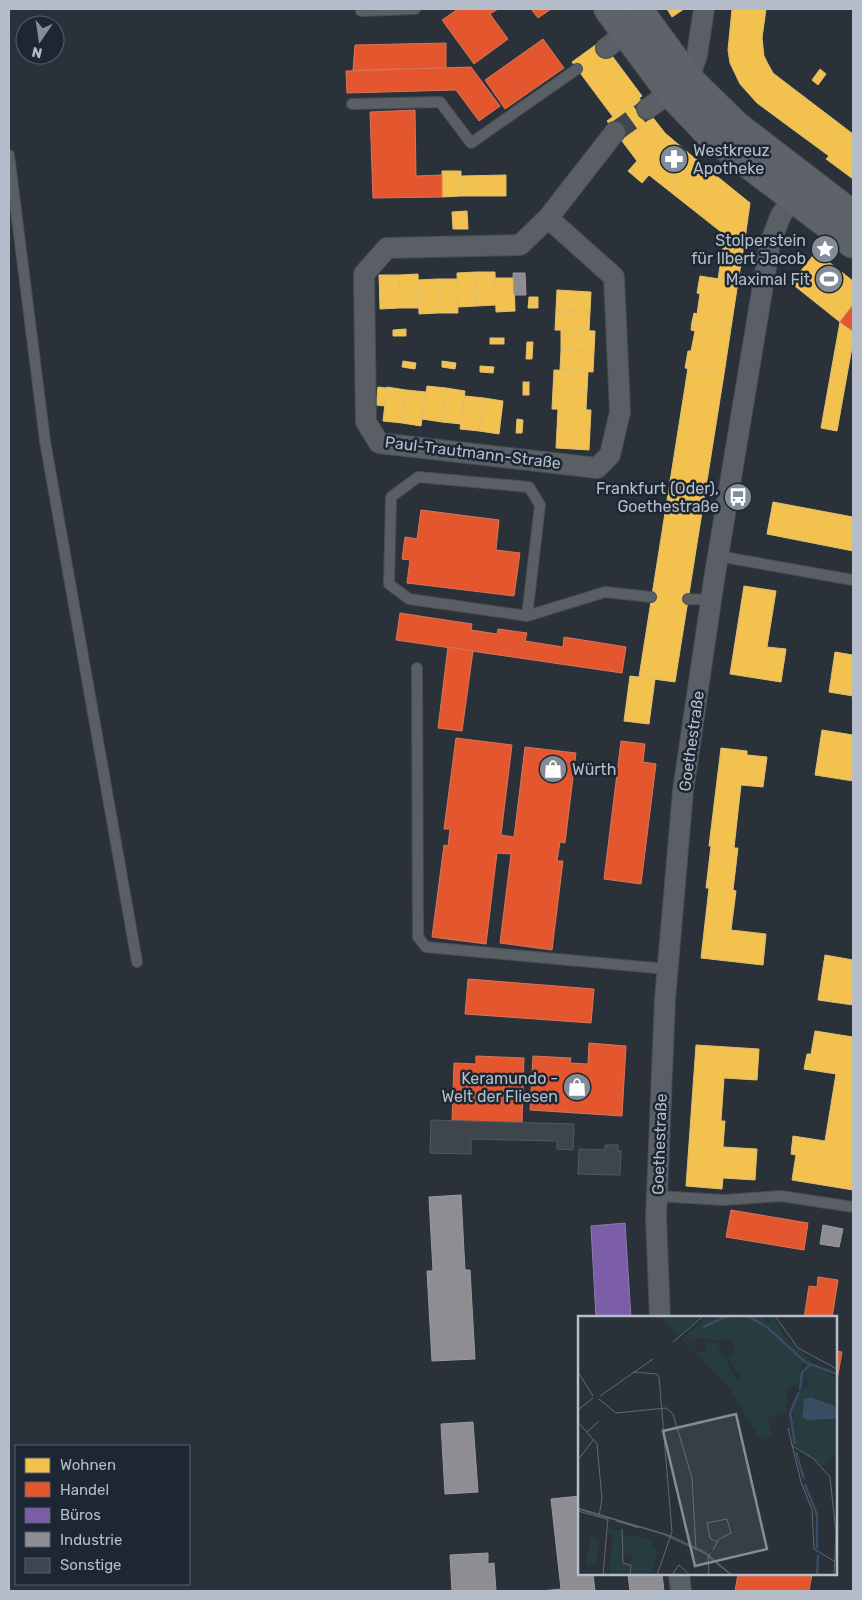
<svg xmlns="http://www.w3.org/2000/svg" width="862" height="1600" viewBox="0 0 862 1600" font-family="Rubik,sans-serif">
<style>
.homes{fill:#f2c14e;stroke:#dfc073}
.shops{fill:#e4572e;stroke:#d6765c}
.offices{fill:#7b5ea7;stroke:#8c7ab1}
.industry{fill:#8d8d92;stroke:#999ba2}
.building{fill:#3f454c;stroke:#525860}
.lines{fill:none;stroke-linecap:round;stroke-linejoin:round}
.street-tunnel{stroke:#3f464f;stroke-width:20;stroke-dasharray:20 10;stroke-linecap:butt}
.lane-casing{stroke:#484d53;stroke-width:12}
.street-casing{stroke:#484d53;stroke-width:22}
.secondary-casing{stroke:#484d53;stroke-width:30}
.lane{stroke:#5a5f66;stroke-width:10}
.street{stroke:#5a5f66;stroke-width:20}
.secondary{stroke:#5e636a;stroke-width:28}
.tram{stroke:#5e636a;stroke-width:1}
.labels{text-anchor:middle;stroke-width:5;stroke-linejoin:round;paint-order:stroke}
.poi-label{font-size:16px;fill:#b4bdc9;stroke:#1d2733;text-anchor:end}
.street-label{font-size:16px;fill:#b4bdc9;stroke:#1d2733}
.inset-river{fill:none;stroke:#384c64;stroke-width:2.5}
.inset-road{fill:none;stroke:#616973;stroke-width:1}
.view{fill:#848c97;fill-opacity:0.15;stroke:#848c97;stroke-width:2.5}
.inset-edge{fill:none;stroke:#b4bdc9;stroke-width:2.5}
</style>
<rect width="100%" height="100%" fill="#2a3139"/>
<g class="homes">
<path d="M667,9H684L672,17Z"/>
<path d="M732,9H766L762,38L764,56L768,64L773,73L782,80L853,134V179L826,159L829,156L757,103L740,84L730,63L728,50Z"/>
<path d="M601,41L642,96L613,117L572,62Z"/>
<path d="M820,69L826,74L818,85L812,80Z"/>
<path d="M639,98L654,119L622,141L607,121Z"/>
<path d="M654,119L665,133L692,156L676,175L673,194L649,175L642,183L628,171L637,161L622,141Z"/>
<path d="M692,156L750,203L745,239L725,235L673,194L676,175Z"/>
<path d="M442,171H461V196L442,197Z"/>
<path d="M506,175V196H461V176Z"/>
<path d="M467,211L468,229H453L452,212Z"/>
<path d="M725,235L745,239L738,282L718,279Z"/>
<path d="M816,252L853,281V305L840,322L791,283Z"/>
<path d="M476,272L477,306L458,307L457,273Z"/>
<path d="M476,272H495L496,305L477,306Z"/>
<path d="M418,274L419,308H400L399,275Z"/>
<path d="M379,275H399L400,308L380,309Z"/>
<path d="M700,276L738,282L731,328L692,322L694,313L697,314L700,294L697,293Z"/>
<path d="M495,278H514L515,311L496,312Z"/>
<path d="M438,279H457L458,313H438Z"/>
<path d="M438,279V313L419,314L418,280Z"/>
<path d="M557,290L591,292L590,312L556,310Z"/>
<path d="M529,297H538V308H528Z"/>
<path d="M556,310L590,312L589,331L555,330Z"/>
<path d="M692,322L731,328L724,374L685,368L688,351H691L695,331L691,330Z"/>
<path d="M840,322L853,331V342L847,375L831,372Z"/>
<path d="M406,329V336H393V330Z"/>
<path d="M561,330L595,331L594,352L561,350Z"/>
<rect x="490" y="338" width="14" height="6"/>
<path d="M527,342H533L532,359H526Z"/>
<path d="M561,350L594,352L593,372L560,370Z"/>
<path d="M403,361L416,363L415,369L402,367Z"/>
<path d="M442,361L456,363L455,369L442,367Z"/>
<path d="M480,366L494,367L493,373L480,372Z"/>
<path d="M688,368L724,374L675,682L639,677Z"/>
<path d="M554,370L588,371L587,391L553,389Z"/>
<path d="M831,372L847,375L837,431L821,428Z"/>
<rect x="523" y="382" width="6" height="13"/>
<path d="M427,386L446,388L442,422L422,419Z"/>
<path d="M378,387L387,388L385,406L376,405Z"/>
<path d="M387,387L406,390L402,423L383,421Z"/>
<path d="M446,388L465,391L461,424L442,422Z"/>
<path d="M553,389L587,391L586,410L552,409Z"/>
<path d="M406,390L426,392L421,426L402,423Z"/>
<path d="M465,396L484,398L479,431L460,429Z"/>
<path d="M484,398L503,401L499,434L479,431Z"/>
<path d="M558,409L591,410L590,430L557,429Z"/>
<path d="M517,419L523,420L522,433H516Z"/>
<path d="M557,429L590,430L589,450L556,448Z"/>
<path d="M773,502L853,517V551L767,534Z"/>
<path d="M744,586L776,591L767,647L786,649L781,682L730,674Z"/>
<path d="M835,652L853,655V696L829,692Z"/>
<path d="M630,676L655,679L649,724L624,721Z"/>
<path d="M822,730L853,735V781L815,775Z"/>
<path d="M721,748L747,751V755L767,757L763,787L741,785L734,848H738L733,890L736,891L731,930L766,934L763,965L701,958L709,888H706L711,846H709Z"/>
<path d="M825,955L853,960V957V1005L818,1000Z"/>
<path d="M815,1031L853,1037V1190L792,1180L796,1155L791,1154L793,1136L825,1141L836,1074L804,1069L807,1054H811Z"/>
<path d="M696,1045L759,1049L757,1080L724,1078L721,1121H725L723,1147L757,1149L755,1180L723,1178L722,1189L686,1186Z"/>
</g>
<g class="shops">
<path d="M458,9H498L490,14L508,39L474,64L442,20Z"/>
<path d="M531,9H551L538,18Z"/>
<path d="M543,39L564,68L505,109L485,80Z"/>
<path d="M446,43V68L353,70L355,45Z"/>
<path d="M471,67L500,106L479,121L456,90L347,93L346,71Z"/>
<path d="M415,110L416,176L442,175V197L373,198L370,112Z"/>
<path d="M853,305V331L840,322Z"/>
<path d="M421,510L499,520L496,550L520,553L514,596L407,583L410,560L402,559L405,537L417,539Z"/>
<path d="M400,613L472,624L471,630L497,634L498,629L527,633L525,641L563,647L564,637L626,647L622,673L396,640Z"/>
<path d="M448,647L473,651L462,731L438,728Z"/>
<path d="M456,738L512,745L501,835L514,837L525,747L576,753L565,843L560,842L557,861H563L552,950L500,943L511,854L497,853L486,944L432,937L444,845L448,846L450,829H444Z"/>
<path d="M621,741L645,744L643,762L656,764L641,884L604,879Z"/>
<path d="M468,979L594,989L591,1023L465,1014Z"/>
<path d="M589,1043L626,1046L622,1116L530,1110L533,1056L571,1058L570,1063L588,1064Z"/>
<path d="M476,1056L524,1058L522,1123L452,1121L454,1063L476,1064Z"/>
<path d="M731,1210L808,1223L804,1250L726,1237Z"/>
<path d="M818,1277L838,1280L832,1318H804L809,1286L817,1287Z"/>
<path d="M836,1351L842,1352L837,1380L836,1379Z"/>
<path d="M738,1574H812L809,1591H735Z"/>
</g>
<path class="offices" d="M625,1223L631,1318H596L591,1226Z"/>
<g class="industry">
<path d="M513,273H525L526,295H514Z"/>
<path d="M461,1195L465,1270H470L475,1359L432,1361L427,1271H433L429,1197Z"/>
<path d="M823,1225L843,1229L839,1247L820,1244Z"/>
<path d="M473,1422L478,1492L445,1494L441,1424Z"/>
<path d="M580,1496V1574H593L595,1591H541L561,1589L551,1499Z"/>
<path d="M488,1553V1564L494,1563L496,1591H452L450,1555Z"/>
<path d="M628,1574H662L664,1591H630Z"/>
</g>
<g class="building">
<path d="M431,1120L574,1124L573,1150L557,1149V1141L471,1139V1154L430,1153Z"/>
<path d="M605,1145H618V1151H621L620,1175L578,1174L579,1149L605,1150Z"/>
</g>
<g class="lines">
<path class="street-tunnel" d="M615,132L647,109"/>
<defs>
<g id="lane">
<path d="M361,9V11L415,9"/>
<path d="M352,104L440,102L471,143L577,69"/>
<path d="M9,155L45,441L137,962"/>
<path d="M718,556L853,580"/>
<path d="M688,599L711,600"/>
<path d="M527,616L540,505L529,487L418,477L391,497L389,584L409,599L527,616L605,592L651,597"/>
<path d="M417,668L418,937L426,947L667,969"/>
<path d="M656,1196L723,1200L781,1196L853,1207"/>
</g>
<g id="street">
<path d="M606,48L626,33"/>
<path d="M647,109L689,79L697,55L704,9"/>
<path d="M548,218L614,277L620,412L610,455L597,468L379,443L366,422L364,274L387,248L520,245L548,218L615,132"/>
<path d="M660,1318L656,1218L665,999L683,791L714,580L770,243L781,215L801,189"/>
<path d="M679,1574L681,1591"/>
</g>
<g id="secondary">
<path d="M608,9L670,93L709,134L853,244"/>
<path d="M638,9L689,79L737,126L853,215"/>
</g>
</defs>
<use href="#lane" class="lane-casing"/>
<use href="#street" class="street-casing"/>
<use href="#secondary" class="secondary-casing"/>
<use href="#lane" class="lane"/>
<use href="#street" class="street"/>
<use href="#secondary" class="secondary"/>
<g class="tram">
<path d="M618,9L676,88L718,129L853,234"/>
<path d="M628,9L683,84L723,123L853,222"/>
</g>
</g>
<defs>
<symbol id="pharmacy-disc" viewBox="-11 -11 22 22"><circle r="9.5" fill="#848c97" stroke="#1d2733"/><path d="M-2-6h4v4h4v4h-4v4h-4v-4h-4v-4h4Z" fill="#fff"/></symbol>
<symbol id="sight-disc" viewBox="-11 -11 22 22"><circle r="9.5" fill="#848c97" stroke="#1d2733"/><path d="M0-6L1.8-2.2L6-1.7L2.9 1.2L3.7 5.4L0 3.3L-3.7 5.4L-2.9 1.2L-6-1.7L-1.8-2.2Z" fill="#fff"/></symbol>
<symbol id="stadium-disc" viewBox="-11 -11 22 22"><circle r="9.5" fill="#848c97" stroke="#1d2733"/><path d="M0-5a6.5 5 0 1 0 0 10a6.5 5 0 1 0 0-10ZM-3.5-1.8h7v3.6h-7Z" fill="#fff"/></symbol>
<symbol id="bus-disc" viewBox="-11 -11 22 22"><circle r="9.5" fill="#848c97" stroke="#1d2733"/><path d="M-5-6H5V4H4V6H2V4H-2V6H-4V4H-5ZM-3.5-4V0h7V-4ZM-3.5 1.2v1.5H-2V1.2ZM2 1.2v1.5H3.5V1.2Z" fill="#fff"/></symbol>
<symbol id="shop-disc" viewBox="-11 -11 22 22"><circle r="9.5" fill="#848c97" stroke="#1d2733"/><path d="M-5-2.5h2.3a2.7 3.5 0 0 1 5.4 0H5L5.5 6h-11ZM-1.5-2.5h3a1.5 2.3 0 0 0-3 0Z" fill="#fff"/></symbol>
</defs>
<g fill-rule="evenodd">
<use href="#pharmacy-disc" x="658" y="143" width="32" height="32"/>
<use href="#sight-disc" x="809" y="233" width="32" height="32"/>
<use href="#stadium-disc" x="813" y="263" width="32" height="32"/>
<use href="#bus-disc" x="722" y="481" width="32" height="32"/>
<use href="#shop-disc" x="537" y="753" width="32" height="32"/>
<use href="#shop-disc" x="561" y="1071" width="32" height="32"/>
</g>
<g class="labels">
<g class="poi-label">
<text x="693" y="156" text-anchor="start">Westkreuz<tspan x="693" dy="18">Apotheke</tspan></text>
<text x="806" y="246">Stolperstein<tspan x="806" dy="18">für Ilbert Jacob</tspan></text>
<text x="810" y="285">Maximal Fit</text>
<text x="719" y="494">Frankfurt (Oder),<tspan x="719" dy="18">Goethestraße</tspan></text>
<text x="572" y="775" text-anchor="start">Würth</text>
<text x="558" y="1084">Keramundo -<tspan x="558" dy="18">Welt der Fliesen</tspan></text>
</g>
<g class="street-label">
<text transform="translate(473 452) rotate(7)" y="6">Paul-Trautmann-Straße</text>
<text transform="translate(691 741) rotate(-82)" y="6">Goethestraße</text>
<text transform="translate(659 1144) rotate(-88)" y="6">Goethestraße</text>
</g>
</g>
<g transform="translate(578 1316)">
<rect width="259" height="259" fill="#2a3139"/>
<path d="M81,0H122L100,20ZM130,0H183L189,7L195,0L206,20L233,45L223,50L221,68L210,70L208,95L189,103L194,119L182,123L151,72L103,23L106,21L118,38L129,32L126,26L139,27L159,66L164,64L150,41L157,35L154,23L139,25L123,21L111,26L108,19ZM234,49L259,62V91L239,81L226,83L223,97L233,103L251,105L259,99V138L244,150L214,127L212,119L215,117L214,90L220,78L227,71L229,72L232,65L224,60V55ZM30,212L43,215L44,248H52V259H31L35,219L30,218ZM14,217V223H21L18,249H7ZM44,218L77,224L74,230L80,233L72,259H53V248L50,245H54L53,239L45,237Z" fill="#273c3e"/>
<path d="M233,81L257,90L259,99L256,103L230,104L224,101L226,83Z" fill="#384c64"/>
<path class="inset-river" d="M170,0L189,11L227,46L259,58M125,11L150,0M222,74L224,56L233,48M217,128L212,97L221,76M218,136L226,163M227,168L239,199V233M239,259L240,239"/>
<path class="inset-road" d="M197,0L220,32L259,53M95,26L125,0M0,56L15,80M55,56L79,58L81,61L94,216L79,259M22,80L75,43M21,83L38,97L88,92L95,98L114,162L118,234M0,94L15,82M0,106L19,128L24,183L21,200M210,112L223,166L234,194L236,233L256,245M9,116L21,105M213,129L236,143L252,161M0,144L16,123M252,161L258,217L256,259M0,192L93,220L127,236L154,259M0,193L85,218L126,237L153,259M0,195L29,203M38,205L61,212M44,213L45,247L53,249L52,259M135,234L141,223L153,217L149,203L129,207L132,222L139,226M25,259L30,201M94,259L101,249L112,259M131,259L130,240L133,237"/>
<path class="view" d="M158,98L189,233L117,250L85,115Z"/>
<rect width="259" height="259" class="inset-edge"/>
</g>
<rect width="862" height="1600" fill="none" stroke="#b4bdc9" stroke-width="20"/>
<rect x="15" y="1445" width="175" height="140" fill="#1d2733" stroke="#59636f"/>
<rect x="25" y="1458" width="25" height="15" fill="#f2c14e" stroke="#59636f"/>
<text x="60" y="1470" font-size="15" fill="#b4bdc9">Wohnen</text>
<rect x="25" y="1482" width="25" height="15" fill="#e4572e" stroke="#59636f"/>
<text x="60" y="1495" font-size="15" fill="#b4bdc9">Handel</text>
<rect x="25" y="1508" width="25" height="15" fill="#7b5ea7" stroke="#59636f"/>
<text x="60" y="1520" font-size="15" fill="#b4bdc9">Büros</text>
<rect x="25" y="1532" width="25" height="15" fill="#8d8d92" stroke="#59636f"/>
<text x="60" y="1545" font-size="15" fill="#b4bdc9">Industrie</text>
<rect x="25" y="1558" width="25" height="15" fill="#3f454c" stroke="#59636f"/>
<text x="60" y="1570" font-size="15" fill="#b4bdc9">Sonstige</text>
<g transform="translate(40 40) rotate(193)"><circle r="24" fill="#1d2733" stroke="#59636f"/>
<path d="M0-4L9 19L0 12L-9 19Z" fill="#848c97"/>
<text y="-8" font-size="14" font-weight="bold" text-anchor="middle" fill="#b4bdc9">N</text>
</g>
</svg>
